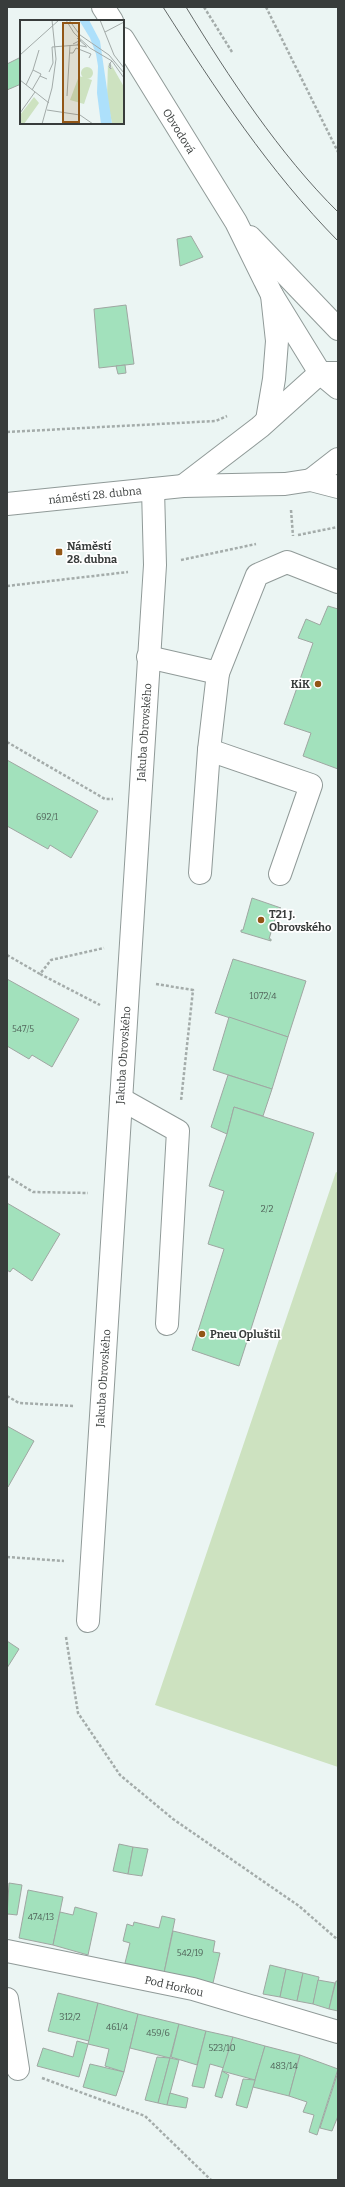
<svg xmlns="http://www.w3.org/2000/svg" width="345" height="2187" viewBox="0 0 345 2187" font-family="Bitter,serif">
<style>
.green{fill:#cde2c0}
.building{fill:#a2e1bc;stroke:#9fa7a2}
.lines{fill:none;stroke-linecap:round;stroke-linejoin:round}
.minor-casing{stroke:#909a98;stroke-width:24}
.major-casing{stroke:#909a98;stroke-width:24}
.path{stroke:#a4acaa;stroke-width:2.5;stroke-dasharray:3 2;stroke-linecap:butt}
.minor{stroke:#fff;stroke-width:22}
.major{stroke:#fff;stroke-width:22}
.tram{stroke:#636968;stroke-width:1}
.poi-dot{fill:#925616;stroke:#fff;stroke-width:1.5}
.labels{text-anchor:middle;stroke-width:3.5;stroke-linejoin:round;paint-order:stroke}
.number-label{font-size:9px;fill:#52655b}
.street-label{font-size:11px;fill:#383c3b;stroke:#fff}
.poi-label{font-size:11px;font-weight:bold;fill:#383c3b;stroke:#fff;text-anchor:start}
.inset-road{fill:none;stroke:#a3aba9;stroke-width:1}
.view{fill:#925616;fill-opacity:0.15;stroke:#925616;stroke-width:2}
.inset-edge{fill:none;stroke:#383c3b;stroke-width:2}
</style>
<rect width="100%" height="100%" fill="#ebf5f3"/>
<path class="green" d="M336,1172L338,1173V1767L155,1705Z"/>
<g class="building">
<path d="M21,57V84L7,90V64Z"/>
<path d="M191,236L203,257L180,266L177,239Z"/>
<path d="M126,305L134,364L99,368L94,309Z"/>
<path d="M125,365L126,373L118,374L116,366Z"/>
<path d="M328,606L338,609V769L303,756L311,733L284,724L313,643L298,638L306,619L320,625Z"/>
<path d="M7,760L98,811L71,858L50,845L48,849L7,826Z"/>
<path d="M252,898L281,908L278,909L269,939H271V941L241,932V930H243Z"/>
<path d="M233,959L306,981L288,1037L215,1013Z"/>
<path d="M7,979L79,1019L52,1067L32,1055L29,1059L7,1046Z"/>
<path d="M229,1017L288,1037L272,1089L213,1070Z"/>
<path d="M228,1075L272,1089L263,1116L234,1107L227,1134L211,1127Z"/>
<path d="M234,1107L314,1133L239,1366L192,1350L224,1249L208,1244L224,1191L209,1186L227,1134Z"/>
<path d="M7,1203L60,1234L32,1281L13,1268L10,1272L7,1270Z"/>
<path d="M7,1426L34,1441L8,1487L7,1486Z"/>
<path d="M7,1641L19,1649L7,1668Z"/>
<path d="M119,1844L133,1847L128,1874L113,1871Z"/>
<path d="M133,1847L148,1849L142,1876L128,1874Z"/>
<path d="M9,1883L22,1885L17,1915L8,1914L7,1916Z"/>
<path d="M28,1890L63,1897L53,1945L19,1938Z"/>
<path d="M75,1907L97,1913L88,1955L53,1945L60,1912L73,1915Z"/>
<path d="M162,1916L175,1919L164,1973L125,1963L130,1943L123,1941L127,1924L133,1926L134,1922L159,1928Z"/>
<path d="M173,1931L215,1941L213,1952L220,1953L213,1983L164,1973Z"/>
<path d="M270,1965L286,1969L280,1997L263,1994Z"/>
<path d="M286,1969L303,1973L297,2001L280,1997Z"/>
<path d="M303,1973L319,1977L313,2004L297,2001Z"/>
<path d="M318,1980L335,1983L329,2009L313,2004Z"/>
<path d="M336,1981H338V2011L329,2009Z"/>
<path d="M58,1993L98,2003L89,2041L48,2031Z"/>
<path d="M98,2003L138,2014L124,2072L105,2066L109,2049L88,2044Z"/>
<path d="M138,2014L179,2024L170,2058L130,2048Z"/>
<path d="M179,2024L206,2031L197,2065L171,2057Z"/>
<path d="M206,2031L233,2037L224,2068L210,2064L204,2088L192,2086Z"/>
<path d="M233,2037L265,2046L255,2080L222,2071Z"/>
<path d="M77,2041L88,2044L79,2077L37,2066L43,2048L73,2057Z"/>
<path d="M265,2046L300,2055L289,2096L253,2087Z"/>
<path d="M300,2055L338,2069L317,2135L309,2132L314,2115L303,2112L307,2102L289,2096Z"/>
<path d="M157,2057L170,2058L158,2103L145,2100Z"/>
<path d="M170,2058L179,2060L167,2105L158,2103Z"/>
<path d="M90,2064L124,2072L116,2096L83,2087Z"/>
<path d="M222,2071L229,2075L222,2098L215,2096Z"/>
<path d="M338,2072V2116L332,2131L320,2128Z"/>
<path d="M243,2079L255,2080L247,2108L236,2105Z"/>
<path d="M170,2093L188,2098L186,2108L167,2105Z"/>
</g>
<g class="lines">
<defs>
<g id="minor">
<path d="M267,420L274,379L277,341L272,295"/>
<path d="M311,480L338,459"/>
<path d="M183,486L260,427L320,373H338"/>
<path d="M7,504L183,486L285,484L311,480L338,487"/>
<path d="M148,657L218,673L257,575L287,562L338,582"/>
<path d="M209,750L311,785L280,874"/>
<path d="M200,873L209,750L218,673"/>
<path d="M121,1099L178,1131L167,1324"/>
<path d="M88,1621L155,565L153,489"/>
<path d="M7,1951L193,1989L338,2032"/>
<path d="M7,1999L18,2069"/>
</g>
<g id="major">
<path d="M103,7L112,21"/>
<path d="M123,39L236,222L272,295L320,373L338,388"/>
<path d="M250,237L338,329"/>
</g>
</defs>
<use href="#minor" class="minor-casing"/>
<use href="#major" class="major-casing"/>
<g class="path">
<path d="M204,7L232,52"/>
<path d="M266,7L338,152"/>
<path d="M7,432L216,421L227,416"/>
<path d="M291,510L293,536"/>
<path d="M298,535L338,527"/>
<path d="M181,560L256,544"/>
<path d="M7,586L128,572"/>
<path d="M7,742L105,799H113"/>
<path d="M7,955L40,974L51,960L104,948"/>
<path d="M40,974L100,1005"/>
<path d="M156,984L193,990L181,1101"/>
<path d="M7,1176L33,1192L88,1193"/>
<path d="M7,1396L19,1403L75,1406"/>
<path d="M7,1557L64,1561"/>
<path d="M66,1637L78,1713L120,1775L173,1819L299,1906L338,1940"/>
<path d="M42,2078L145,2116L211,2180"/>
</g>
<use href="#minor" class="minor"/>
<use href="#major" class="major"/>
<g class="tram">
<path d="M163,7C216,90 269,171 338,241"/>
<path d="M186,7C228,76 280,155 338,212"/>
</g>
</g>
<g class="poi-dot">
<rect x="55" y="548" width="8" height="8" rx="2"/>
<circle cx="318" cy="684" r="4"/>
<circle cx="261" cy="920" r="4"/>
<circle cx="202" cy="1334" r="4"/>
</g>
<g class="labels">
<g class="number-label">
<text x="47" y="820">692/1</text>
<text x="263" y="999">1072/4</text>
<text x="23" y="1032">547/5</text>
<text x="267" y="1212">2/2</text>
<text x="41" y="1920">474/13</text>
<text x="190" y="1956">542/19</text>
<text x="70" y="2020">312/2</text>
<text x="117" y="2030">461/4</text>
<text x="158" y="2036">459/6</text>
<text x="222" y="2051">523/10</text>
<text x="284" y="2069">483/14</text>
</g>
<g class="street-label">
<text transform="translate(179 131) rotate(58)" y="4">Obvodová</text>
<text transform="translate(95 495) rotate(-6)" y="4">náměstí 28. dubna</text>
<text transform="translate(144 732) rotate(-86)" y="4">Jakuba Obrovského</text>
<text transform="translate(123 1055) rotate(-86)" y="4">Jakuba Obrovského</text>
<text transform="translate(103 1378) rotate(-86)" y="4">Jakuba Obrovského</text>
<text transform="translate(174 1986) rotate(13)" y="4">Pod Horkou</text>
</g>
<g class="poi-label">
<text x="67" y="550">Náměstí<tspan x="67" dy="13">28. dubna</tspan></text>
<text x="310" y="688" text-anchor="end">KiK</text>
<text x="269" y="918">T21 J.<tspan x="269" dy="13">Obrovského</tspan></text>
<text x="210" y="1338">Pneu Opluštil</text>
</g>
</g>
<g transform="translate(20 20)">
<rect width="104" height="104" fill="#ebf5f3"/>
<path d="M88,42L89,48H92L91,44L104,67V104H92L87,77ZM61 53a6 6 0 1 1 12 0a6 6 0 1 1-12 0ZM59,56L72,60L64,84L50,80ZM14,77L19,83L4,104H0V95Z" fill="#cde2c0"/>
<path d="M59,0H69L80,21L92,104H81L77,73L78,46L76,34L70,18Z" fill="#ade0fb"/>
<path class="inset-road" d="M46,0L54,13M49,0L60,15L89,35L104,53M80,0L94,35L104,48M85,12L104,2M54,13L70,28L92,41L104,58M57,18L66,26M53,24L61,20L57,25M50,33H53L56,28L71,34L69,38M0,35L39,0M90,43L91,49L89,47L90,43L92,41M13,50L19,30M29,52L33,43L32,27L57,25L67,27M0,60L29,83M6,65L13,50L21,54L20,56M12,70L20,56L27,59M47,76L50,25M27,90L60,95L73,104M0,93L15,72M22,104L32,68L36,39L32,0"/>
<path class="view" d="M43,3H59V102H43Z"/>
<rect width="104" height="104" class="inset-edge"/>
</g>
<rect width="345" height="2187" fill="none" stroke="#383c3b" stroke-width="16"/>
</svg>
